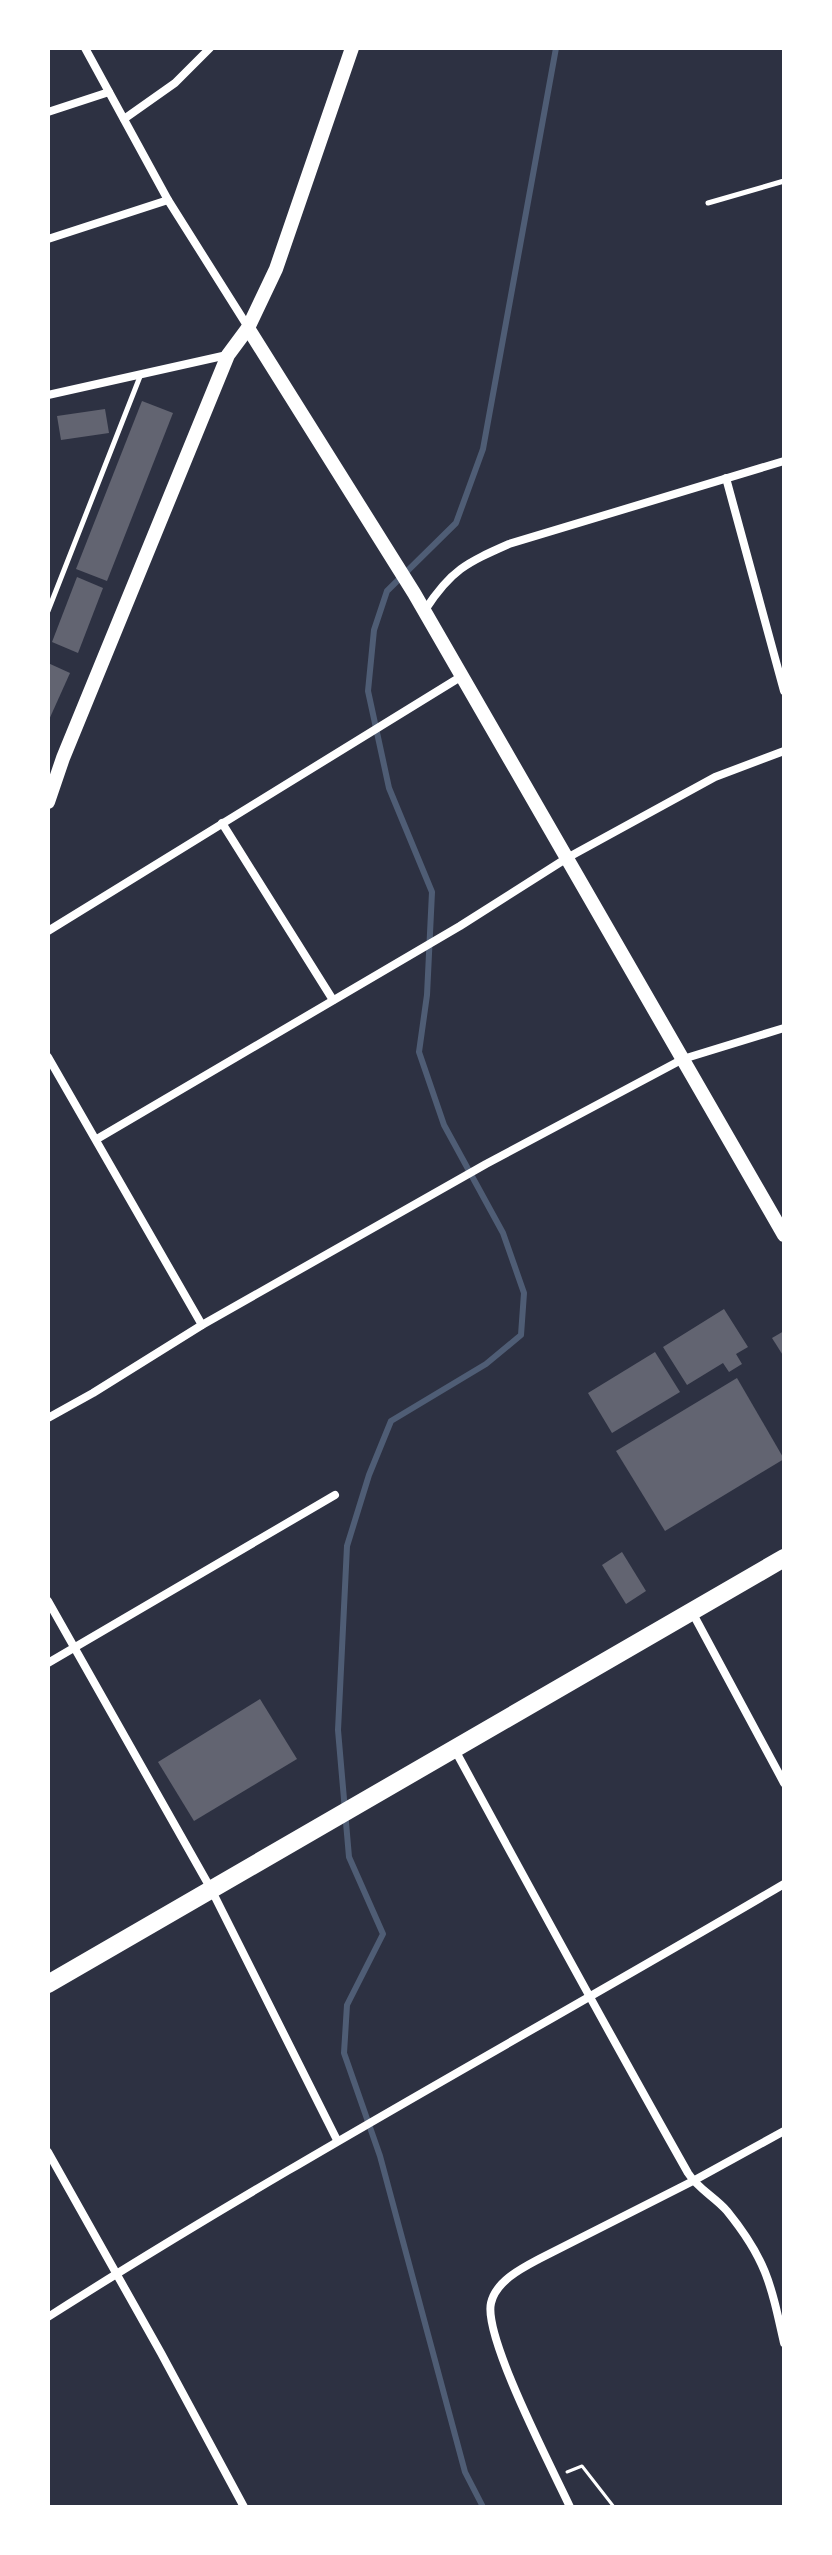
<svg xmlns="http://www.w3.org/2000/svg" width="832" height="2555" viewBox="0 0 832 2555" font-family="Mulish,sans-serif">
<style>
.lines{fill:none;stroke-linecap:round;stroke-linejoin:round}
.stream{stroke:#4f5d75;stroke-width:6}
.building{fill:#626471}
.path{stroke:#fff;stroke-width:3}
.service{stroke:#fff;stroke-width:5}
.minor{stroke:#fff;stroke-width:8}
.tertiary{stroke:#fff;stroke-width:14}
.trunk{stroke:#fff;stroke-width:18}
</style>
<rect width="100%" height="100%" fill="#2d3142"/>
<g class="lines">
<path class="stream" d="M483,2507L465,2472L380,2156L344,2053L347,2005L383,1934L349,1857L338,1730L347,1546L369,1475L391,1421L486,1364L521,1335L524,1293L503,1233L444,1125L419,1052L427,995L432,892L389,788L368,691L374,630L387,591L456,523L483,449L556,48"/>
</g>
<g class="building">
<path d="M142,401L173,413L107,581L76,569Z"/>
<path d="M105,409L109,433L61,440L57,416Z"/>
<path d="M77,577L103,588L78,653L52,642Z"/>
<path d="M48,663L70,673L48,722Z"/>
<path d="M724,1309L748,1347L736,1354L742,1364L729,1372L723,1363L687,1385L663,1347Z"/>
<path d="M784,1331V1357L772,1338Z"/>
<path d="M655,1352L680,1392L612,1433L588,1393Z"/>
<path d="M737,1378L784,1459L665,1531L616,1451Z"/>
<path d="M622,1552L646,1591L626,1604L602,1565Z"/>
<path d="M260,1699L297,1759L194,1821L158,1762Z"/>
</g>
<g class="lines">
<path class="path" d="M567,2472L582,2466L614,2507"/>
<g class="service">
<path d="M708,203L784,181"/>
<path d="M48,611L141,374"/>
</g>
<g class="minor">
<path d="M85,48L168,200L248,327"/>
<path d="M48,112L109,92"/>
<path d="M124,119L175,83L210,48"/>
<path d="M48,239L168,200"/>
<path d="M48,395L227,355"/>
<path d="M726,478L784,691"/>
<path d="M425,610C451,570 466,563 509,544L784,461"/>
<path d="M222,823L333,1000"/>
<path d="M48,931L462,676"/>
<path d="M48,1057L202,1325"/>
<path d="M97,1139L460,926L567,858L715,777L784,751"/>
<path d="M48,1418L93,1393L202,1325L486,1164L683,1059L784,1028"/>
<path d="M48,1601L211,1889L337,2140"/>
<path d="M692,1612L784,1783"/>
<path d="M48,1663L335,1495"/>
<path d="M455,1750C532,1892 609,2033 688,2173C698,2189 715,2197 727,2211C766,2259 771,2284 784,2343"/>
<path d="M48,2152L161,2353L244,2507"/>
<path d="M48,2317C288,2164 538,2029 784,1884"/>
<path d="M570,2507C553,2470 483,2337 491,2303C496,2281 522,2268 539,2259L693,2181L784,2131"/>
</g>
<g class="tertiary">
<path d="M248,328L414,593L784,1235"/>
<path d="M48,802L63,758L228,355L248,328L276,269L352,48"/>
</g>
<path class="trunk" d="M48,1984L784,1558"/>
</g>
<rect width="832" height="2555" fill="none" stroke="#ffffff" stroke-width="100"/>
</svg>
